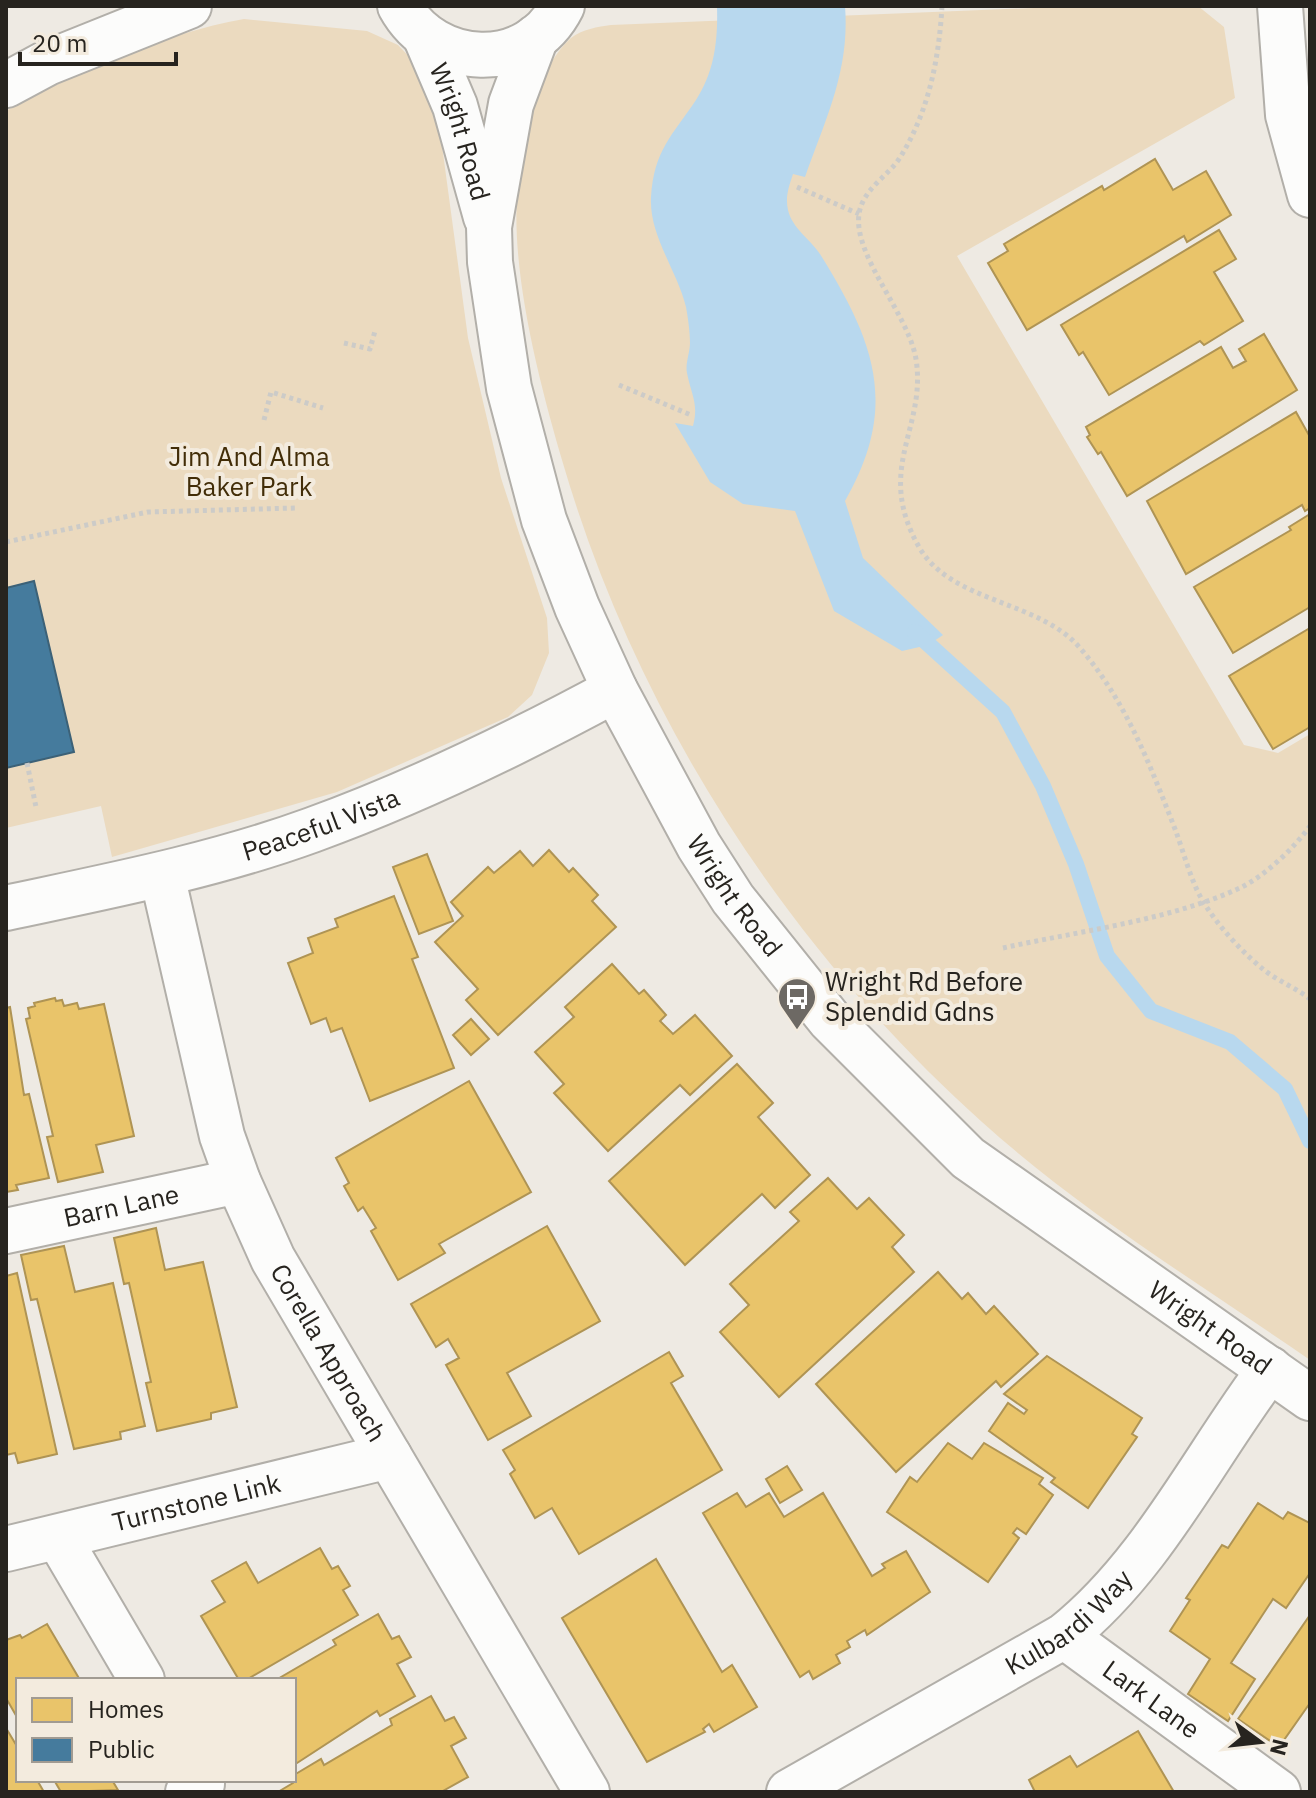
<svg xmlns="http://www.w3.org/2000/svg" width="1316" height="1798" viewBox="0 0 1316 1798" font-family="'IBM Plex Sans',sans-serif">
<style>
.green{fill:#ebdabf}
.water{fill:#b8d8ee}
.homes{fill:#e9c46a;stroke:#af9454;stroke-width:2}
.public{fill:#457b9d;stroke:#3c6177;stroke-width:2}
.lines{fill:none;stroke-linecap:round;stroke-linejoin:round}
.stream{stroke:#b8d8ee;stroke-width:16}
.minor-casing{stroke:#b2afa9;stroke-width:48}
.path{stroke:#cccbc8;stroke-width:5;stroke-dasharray:4 4;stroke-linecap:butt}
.minor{stroke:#fcfcfb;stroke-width:44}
.labels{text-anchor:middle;stroke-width:8;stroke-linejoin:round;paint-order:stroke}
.street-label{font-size:26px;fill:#27241f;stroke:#f3ebde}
.park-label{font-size:26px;fill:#422d08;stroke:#f3ebde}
.poi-label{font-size:26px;fill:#27241f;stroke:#f3ebde;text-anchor:start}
</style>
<rect width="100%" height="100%" fill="#eeeae3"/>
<g class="green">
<path d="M1083,6H1198L1224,27L1235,98L957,256L1244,745L1278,753L1310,734V1360C1200,1284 1082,1212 982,1122C786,946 636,715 562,460C539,381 507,260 519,178C525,134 535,70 571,38C582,29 598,27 611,25Z"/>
<path d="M244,19L367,31L398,45L421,69L440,131L468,338L501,478L547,618L549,653L532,695L508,717L337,792L112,857L101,806L6,828V111C80,71 161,34 244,19Z"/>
</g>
<path class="water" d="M717,6H845C850,70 826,118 805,177L793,174C789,186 785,197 788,210C792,228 810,239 820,254C874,341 900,405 845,501L863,558L943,635L928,645L902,651L834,611L795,511L743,504L710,482L675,423L693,426C699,404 691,394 687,373C685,364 690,352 690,343C690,332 688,318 686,307C677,270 649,236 651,197C654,150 672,136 696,100C715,71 718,39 717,6Z"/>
<g class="homes">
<path d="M1155,159L1173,190L1206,171L1231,215L1187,242L1184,236L1027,330L988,263L1008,251L1004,244L1102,186L1104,190Z"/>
<path d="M1219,230L1236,259L1214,272L1243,321L1204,345L1200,341L1109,395L1083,352L1079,355L1061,325Z"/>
<path d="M1264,334L1297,390L1127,496L1101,452L1098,454L1087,437L1090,435L1086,427L1221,347L1233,368L1246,361L1239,349Z"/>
<path d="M1296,412L1310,437V508L1305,511L1302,505L1186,574L1147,501Z"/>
<path d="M1310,514V607L1233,653L1194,587L1291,530L1289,527Z"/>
<path d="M1310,628V727L1273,749L1229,676Z"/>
<path d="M549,850L569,872L573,868L598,895L592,901L616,927L498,1035L466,1000L478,989L435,942L463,916L451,902L488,867L494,873L520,851L533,866Z"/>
<path d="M427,854L453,921L419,934L393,867Z"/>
<path d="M394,896L418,957L412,959L454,1068L370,1101L342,1028L331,1032L326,1018L311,1024L288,963L313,953L308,938L338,927L335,919Z"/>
<path d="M612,964L639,994L644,990L666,1015L660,1021L673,1034L695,1015L732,1056L690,1095L680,1085L608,1151L554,1093L564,1084L535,1052L574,1017L565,1007Z"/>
<path d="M55,998L56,1001L62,1000L64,1006L77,1003L79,1009L104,1004L134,1136L96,1145L103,1172L58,1182L47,1137L53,1136L26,1019L30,1018L28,1008L35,1006L34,1003Z"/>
<path d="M10,1007L24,1095L29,1094L49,1178L16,1185L18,1190L6,1192V1008Z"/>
<path d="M471,1019L489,1039L471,1055L453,1035Z"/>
<path d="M737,1064L773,1103L758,1117L810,1175L775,1208L762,1194L685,1265L609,1181Z"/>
<path d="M469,1081L531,1192L439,1244L445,1253L398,1280L371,1231L376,1228L363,1207L358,1211L344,1186L349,1183L336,1158Z"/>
<path d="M828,1178L857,1209L869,1198L904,1235L892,1247L914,1272L779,1397L720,1332L749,1305L730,1284L799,1221L790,1212Z"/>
<path d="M547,1226L600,1321L507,1373L531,1416L488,1440L446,1365L459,1358L448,1339L436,1347L411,1304Z"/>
<path d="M156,1228L165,1270L203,1262L237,1407L211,1413V1419L157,1431L146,1383L151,1382L129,1283L124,1284L114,1238Z"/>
<path d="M64,1246L75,1292L113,1283L145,1426L120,1432L121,1439L74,1449L37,1299L31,1300L21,1255Z"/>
<path d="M938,1272L962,1299L968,1293L986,1314L994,1306L1038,1354L1001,1387L996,1381L896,1472L816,1384Z"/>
<path d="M17,1273L57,1454L18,1463L15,1453L6,1455V1276Z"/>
<path d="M669,1352L683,1376L671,1383L722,1470L579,1554L552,1508L535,1518L510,1474L515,1470L503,1450Z"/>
<path d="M1047,1356L1142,1418L1132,1434L1137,1437L1088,1508L1051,1482L1055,1478L989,1431L1008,1403L1024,1414L1027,1410L1004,1394Z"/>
<path d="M948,1443L972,1459L984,1443L1043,1478L1039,1484L1053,1495L1026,1534L1017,1528L1013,1533L1019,1538L988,1582L887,1512L910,1477L917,1482Z"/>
<path d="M787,1466L802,1490L780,1503L766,1479Z"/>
<path d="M737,1493L746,1507L769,1493L784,1517L823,1493L872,1576L885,1568L882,1564L906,1551L930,1592L867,1635L865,1630L847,1641L850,1647L836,1655L840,1663L813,1679L809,1671L800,1677L703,1513Z"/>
<path d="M1258,1503L1283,1519L1288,1512L1310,1523V1573L1286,1608L1273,1599L1231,1663L1255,1679L1228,1721L1188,1694L1210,1659L1170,1631L1190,1600L1186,1598L1222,1545L1228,1548Z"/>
<path d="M320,1548L332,1569L338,1566L350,1586L343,1590L358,1615L246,1680H239L201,1616L225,1602L212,1581L246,1562L258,1583Z"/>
<path d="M656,1559L722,1672L732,1665L757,1707L714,1732L709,1724L703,1729L705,1732L647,1762L562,1618Z"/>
<path d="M378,1614L392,1639L399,1636L411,1657L397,1664L415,1696L380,1716L377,1711L294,1765V1680H276L336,1645L333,1640Z"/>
<path d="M1310,1615V1703L1279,1747L1238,1719Z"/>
<path d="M47,1624L80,1680H18V1719L6,1698V1640L20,1635L22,1638Z"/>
<path d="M431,1696L445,1721L454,1717L466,1738L451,1746L468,1777L441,1792H278L293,1783L294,1775L321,1759L324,1765L392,1725L390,1719Z"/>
<path d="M6,1728L18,1748V1780H37L44,1792H6Z"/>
<path d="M1138,1731L1174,1792H1035L1029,1780L1070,1756L1077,1767Z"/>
<path d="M54,1780H112L118,1790L61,1792Z"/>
</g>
<path class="public" d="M34,581L74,752L6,768V588Z"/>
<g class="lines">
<path class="stream" d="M915,632L1003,712L1043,786L1076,864L1107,956L1151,1011L1230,1042L1285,1089L1310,1141"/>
<defs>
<g id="minor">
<path d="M400,6C434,68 528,74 562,6"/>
<path d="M1280,6L1288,115L1310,195"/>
<path id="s1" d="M536,37L511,104L489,227L490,262L509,388L544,520L577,607L615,690L699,846L733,899L830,1020L968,1158L1310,1398"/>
<path id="s2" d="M426,38L455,106L486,217"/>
<path d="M6,85L47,63L189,6"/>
<path id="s3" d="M162,875L222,1136L238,1181L273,1259L587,1792"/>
<path id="s4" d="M6,908C109,886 213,866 312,830C417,792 517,743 615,690"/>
<path id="s5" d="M6,1231L238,1181"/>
<path d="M58,1537L142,1680"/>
<path id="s6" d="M6,1549L389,1456"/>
<path id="s7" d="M1064,1636L1278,1792"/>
<path d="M188,1792L202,1784"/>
<path id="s8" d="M789,1792L1064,1636C1152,1566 1203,1458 1270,1369"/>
</g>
</defs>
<use href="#minor" class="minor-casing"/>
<g class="path">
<path d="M942,6C939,59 929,110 901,156C889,176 863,188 859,214C853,256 908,313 916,359C927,429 874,468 919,547C951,603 1039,600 1080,648C1126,701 1150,765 1175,829C1184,853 1191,882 1204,903C1219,927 1242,952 1264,970C1278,981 1296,988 1310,999"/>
<path d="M797,187L859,214"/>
<path d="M344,343L370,349L375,331"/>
<path d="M619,385L691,415"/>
<path d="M264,420L271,392L323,408"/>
<path d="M6,542L148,512L296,508"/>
<path d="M27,763L36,807"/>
<path d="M1003,948C1079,931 1172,920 1242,887C1267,874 1294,848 1310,826"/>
</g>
<use href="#minor" class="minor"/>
</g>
<defs>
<symbol id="bus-pin" viewBox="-11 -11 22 30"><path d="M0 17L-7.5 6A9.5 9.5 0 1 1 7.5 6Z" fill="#6d6964" stroke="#f3ebde"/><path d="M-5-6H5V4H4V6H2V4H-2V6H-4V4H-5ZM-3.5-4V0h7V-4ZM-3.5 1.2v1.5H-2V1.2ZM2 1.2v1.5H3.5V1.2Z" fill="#fff"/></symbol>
</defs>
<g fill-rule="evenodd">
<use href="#bus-pin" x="775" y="975" width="44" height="60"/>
</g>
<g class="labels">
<g class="street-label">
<text dy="9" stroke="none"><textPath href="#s2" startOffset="100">Wright Road</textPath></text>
<text dy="9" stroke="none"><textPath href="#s4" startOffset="326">Peaceful Vista</textPath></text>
<text dy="9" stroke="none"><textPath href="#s1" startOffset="918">Wright Road</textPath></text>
<text dy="9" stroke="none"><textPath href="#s5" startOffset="118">Barn Lane</textPath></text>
<text dy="9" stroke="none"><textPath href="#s1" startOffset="1566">Wright Road</textPath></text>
<text dy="9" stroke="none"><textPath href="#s3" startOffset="510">Corella Approach</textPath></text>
<text dy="9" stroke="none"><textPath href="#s6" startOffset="196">Turnstone Link</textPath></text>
<text dy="9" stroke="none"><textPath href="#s8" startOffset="328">Kulbardi Way</textPath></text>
<text dy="9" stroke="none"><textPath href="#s7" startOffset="108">Lark Lane</textPath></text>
</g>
<g class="park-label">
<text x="249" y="466">Jim And Alma<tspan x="249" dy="30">Baker Park</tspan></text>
</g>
<g class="poi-label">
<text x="825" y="991">Wright Rd Before<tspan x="825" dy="30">Splendid Gdns</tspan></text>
</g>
</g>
<rect width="1316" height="1798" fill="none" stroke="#27241f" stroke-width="16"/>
<rect x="16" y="1678" width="280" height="104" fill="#f3ebde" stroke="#a19b92" stroke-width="2"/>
<rect x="32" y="1698" width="40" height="24" fill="#e9c46a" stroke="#a19b92" stroke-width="2"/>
<text x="88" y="1718" font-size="24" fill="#27241f">Homes</text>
<rect x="32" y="1738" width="40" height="24" fill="#457b9d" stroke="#a19b92" stroke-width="2"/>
<text x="88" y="1758" font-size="24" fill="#27241f">Public</text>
<g transform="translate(1260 1742) rotate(105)" stroke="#f3ebde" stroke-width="6" paint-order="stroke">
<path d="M0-6L14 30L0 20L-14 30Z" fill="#27241f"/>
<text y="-12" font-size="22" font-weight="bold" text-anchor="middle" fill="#27241f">N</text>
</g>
<path d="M20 52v12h156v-12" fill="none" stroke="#27241f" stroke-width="4"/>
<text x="32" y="52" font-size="24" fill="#27241f" stroke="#f3ebde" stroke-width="6" paint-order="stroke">20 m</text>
</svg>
